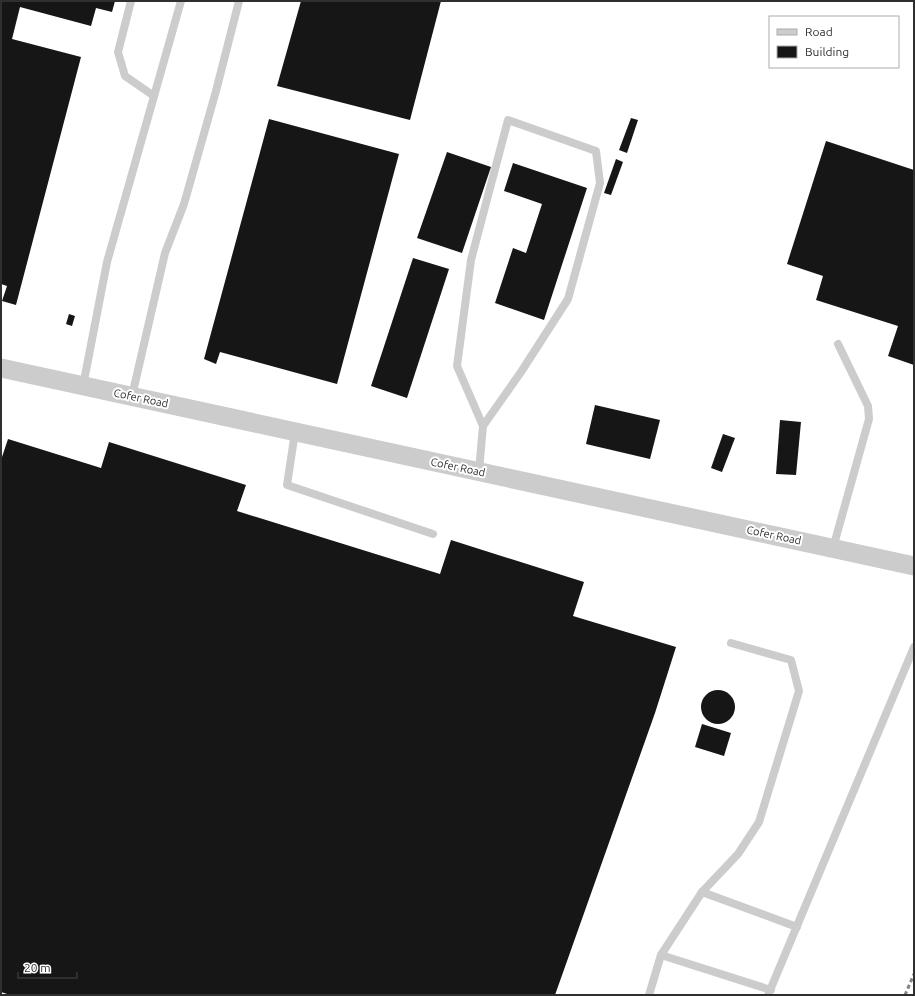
<svg xmlns="http://www.w3.org/2000/svg" width="915" height="996" viewBox="0 0 915 996" font-family="Ubuntu,sans-serif">
<style>
.building{fill:#161616}
.lines{fill:none;stroke-linecap:round;stroke-linejoin:round}
.service{stroke:#ccc;stroke-width:8}
.tertiary{stroke:#ccc;stroke-width:19}
.rail{stroke:#848484;stroke-width:3;stroke-dasharray:4 3;stroke-linecap:butt}
.labels{text-anchor:middle;stroke-width:4;stroke-linejoin:round;paint-order:stroke}
.street-label{font-size:11px;fill:#2f2f2f;stroke:#fff}
</style>
<rect width="100%" height="100%" fill="#fff"/>
<g class="building">
<path d="M1,1H115L112,12L96,8L91,26L20,7L12,39L81,57L16,305L2,301L7,286L1,284Z"/>
<path d="M301,1H441L410,120L277,86Z"/>
<path d="M631,118L638,120L627,153L619,150Z"/>
<path d="M269,119L399,154L337,384L220,352L216,364L204,359Z"/>
<path d="M826,141L914,170V365L888,356L898,326L816,300L823,276L787,264Z"/>
<path d="M447,152L491,167L462,253L417,238Z"/>
<path d="M616,159L623,162L611,195L604,193Z"/>
<path d="M513,163L587,188L544,320L495,303L513,248L526,253L542,204L504,191Z"/>
<path d="M413,258L449,269L407,398L371,386Z"/>
<path d="M69,314L75,316L72,326L66,324Z"/>
<path d="M595,405L660,420L650,459L586,444Z"/>
<path d="M780,420L801,422L796,475L776,474Z"/>
<path d="M723,434L735,438L722,472L711,468Z"/>
<path d="M8,439L101,468L109,442L246,485L237,511L440,574L451,540L584,582L573,616L676,647L655,713L555,995H10L1,992V460Z"/>
<circle cx="718" cy="707" r="17"/>
<path d="M702,724L731,733L724,756L695,747Z"/>
</g>
<g class="lines">
<g class="service">
<path d="M131,1L118,52L125,76L154,96"/>
<path d="M83,386L107,262L181,1"/>
<path d="M132,396L165,253L184,204L216,91L239,1"/>
<path d="M295,432L287,485L433,534"/>
<path d="M479,471L483,426L457,366L471,260L508,120L596,151L600,183L568,299L521,372L483,426"/>
<path d="M833,548L869,419L868,406L838,344"/>
<path d="M731,643L791,660L799,691L759,822L738,854L702,892L797,927"/>
<path d="M661,955L702,892"/>
<path d="M649,995L661,955L771,990"/>
<path d="M768,995L914,647"/>
</g>
<path class="tertiary" d="M1,368L914,566"/>
<path class="rail" d="M905,995L914,974"/>
</g>
<g class="labels">
<g class="street-label">
<text transform="translate(141 398) rotate(12)" y="4">Cofer Road</text>
<text transform="translate(458 467) rotate(12)" y="4">Cofer Road</text>
<text transform="translate(774 535) rotate(12)" y="4">Cofer Road</text>
</g>
</g>
<rect width="915" height="996" fill="none" stroke="#2f2f2f" stroke-width="4"/>
<rect x="769" y="16" width="130" height="52" fill="#ffffff" stroke="#acacac"/>
<rect x="777" y="29" width="20" height="6" fill="#cccccc" stroke="#acacac"/>
<text x="805" y="36" font-size="12" fill="#2f2f2f">Road</text>
<rect x="777" y="46" width="20" height="12" fill="#161616" stroke="#acacac"/>
<text x="805" y="56" font-size="12" fill="#2f2f2f">Building</text>
<path d="M18 972v6h59v-6" fill="none" stroke="#2f2f2f" stroke-width="2"/>
<text x="24" y="972" font-size="12" fill="#2f2f2f" stroke="#ffffff" stroke-width="3" paint-order="stroke">20 m</text>
</svg>
